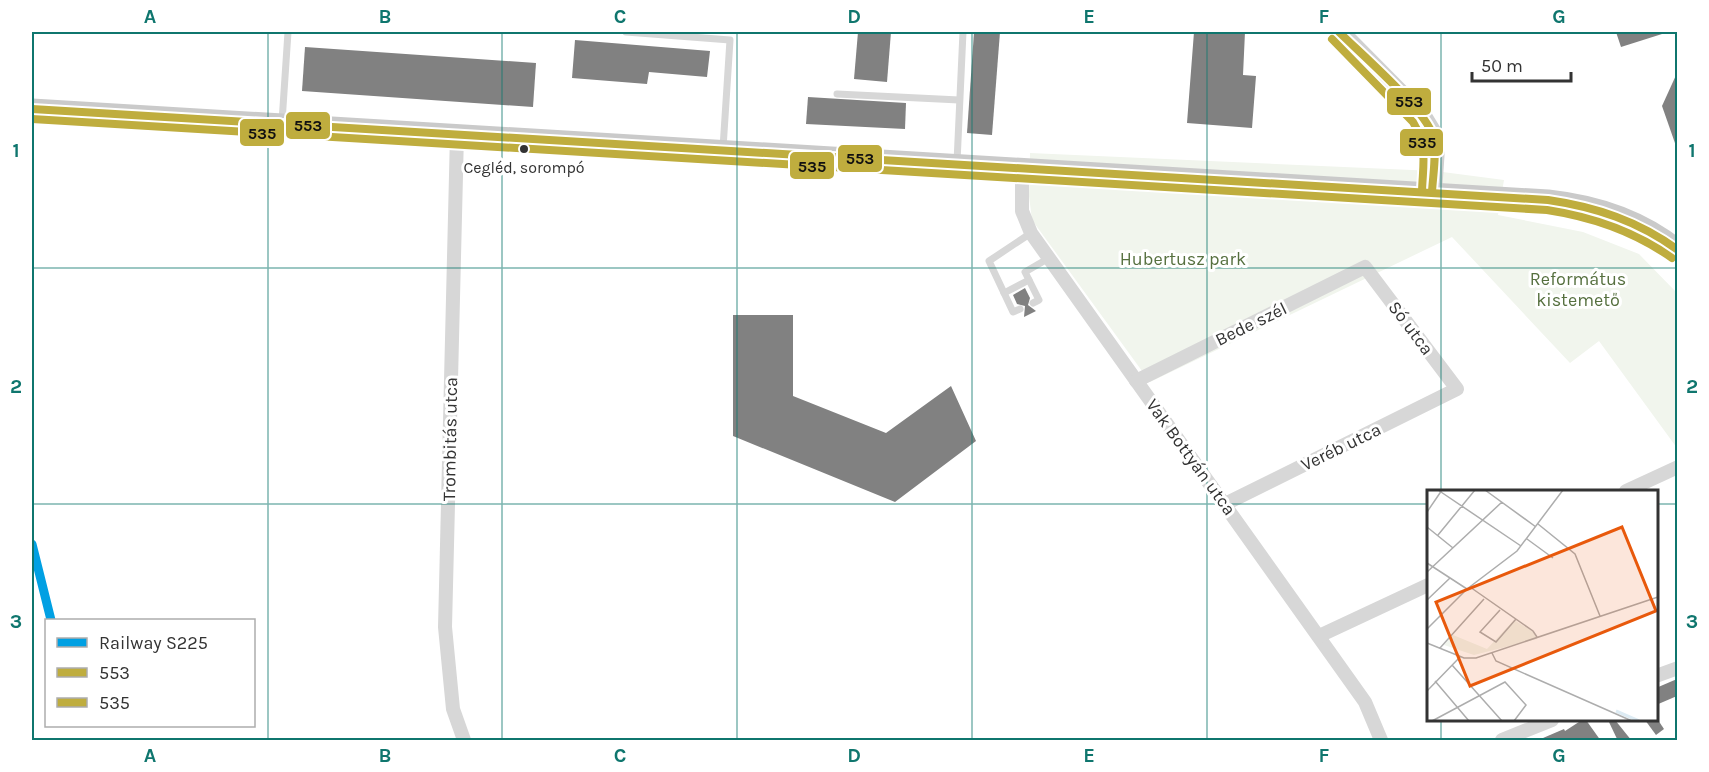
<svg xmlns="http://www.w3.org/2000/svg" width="1709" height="772" viewBox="0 0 1709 772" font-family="Karla,sans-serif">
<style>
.green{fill:#f1f5ed}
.building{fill:#818181}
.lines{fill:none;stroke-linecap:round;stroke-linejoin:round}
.lane{stroke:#d7d7d7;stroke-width:7}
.street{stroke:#d7d7d7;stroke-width:14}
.secondary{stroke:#d0d0d0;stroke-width:20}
.primary{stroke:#cacaca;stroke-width:21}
.bus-1-casing{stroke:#fff;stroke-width:12}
.bus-2-casing{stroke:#fff;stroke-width:12}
.bus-1{stroke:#bfad3e;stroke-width:8}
.bus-2{stroke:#bfad3e;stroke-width:8}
.rail-1-casing{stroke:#fff;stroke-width:14}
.rail-1{stroke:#00a0e3;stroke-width:9}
.grid{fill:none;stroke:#0f766e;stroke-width:1.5;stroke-opacity:0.55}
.bus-dot{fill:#333;stroke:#fff;stroke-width:2}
.labels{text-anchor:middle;stroke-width:6;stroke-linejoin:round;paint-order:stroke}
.bus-label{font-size:16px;fill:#333;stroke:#fff}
.park-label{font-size:18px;fill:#56703f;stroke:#fff}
.street-label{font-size:18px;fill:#333;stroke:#fff}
.inset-river{fill:none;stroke:#ddebf3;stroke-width:3}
.inset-road{fill:none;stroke:#adadad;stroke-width:1.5}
.view{fill:#e8590c;fill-opacity:0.15;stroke:#e8590c;stroke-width:3}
.inset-edge{fill:none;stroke:#333;stroke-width:3}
.line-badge{stroke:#fff;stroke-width:2}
.pale-badge-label{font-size:16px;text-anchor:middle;font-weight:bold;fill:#111}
.neatline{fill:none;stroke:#0f766e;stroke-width:2}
.grid-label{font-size:20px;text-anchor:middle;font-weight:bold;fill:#0f766e}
</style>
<rect width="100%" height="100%" fill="#fff"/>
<path class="green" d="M1030,153L1435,171L1504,180L1498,215L1583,232L1639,254L1677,293V448L1599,341L1570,363L1452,237L1150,382L1032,220L1029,196Z"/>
<g class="building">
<path d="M858,32H891L887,82L854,79Z"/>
<path d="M974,32H1000L992,135L967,133Z"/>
<path d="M1194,32H1245L1243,75L1256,76L1252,128L1187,123Z"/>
<path d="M1616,32H1662V34L1621,47Z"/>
<path d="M575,40L710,51L707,77L649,72L647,84L572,78Z"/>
<path d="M305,47L536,63L533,107L302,91Z"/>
<path d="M1677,73V146H1676L1662,106Z"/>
<path d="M808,97L906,103L905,129L806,124Z"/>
<path d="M1025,288L1030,298L1028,305L1036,311L1024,317L1025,306L1017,304L1013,295Z"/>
<path d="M733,315H793V396L886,433L951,386L976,441L895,502L733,436Z"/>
<path d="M1677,679V696L1656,705V688Z"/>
<path d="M1582,720H1586L1601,741H1536L1564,729L1565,731Z"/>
<path d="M1608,720H1615L1632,741H1618Z"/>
<path d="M1645,720H1658L1664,729L1656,735Z"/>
</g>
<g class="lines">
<g class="lane">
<path d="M626,32L730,40L723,148"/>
<path d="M837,94L959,100"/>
<path d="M282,122L288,32"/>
<path d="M957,162L963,32"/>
<path d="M1004,293L1029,280"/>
<path d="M1033,303L1039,300L1025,272L1049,258"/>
<path d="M1020,309L1013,312L989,261L1031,233"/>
</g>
<g class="street">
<path d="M457,134L445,627L453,709L464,740"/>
<path d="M1022,168V211L1031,233L1365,702L1381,740"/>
<path d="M1136,381L1365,267L1457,389L1225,504"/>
<path d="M1626,491L1678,467"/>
<path d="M1319,636L1428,585"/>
<path d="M1656,676L1678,668"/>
<path d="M1502,740L1552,720"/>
</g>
<path class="secondary" d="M1339,32L1421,115L1432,133L1435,148L1432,192"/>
<path class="primary" d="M32,109L1548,200C1594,205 1641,220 1678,250"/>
<defs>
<g id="bus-1">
<path d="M1339,32C1361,54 1426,110 1433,136C1437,154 1433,174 1432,192"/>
<path d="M32,109L1548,200C1596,207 1638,221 1678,250"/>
</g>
<g id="bus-2">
<path d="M1332,39L1413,122C1428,147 1423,163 1422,191"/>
<path d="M32,119L1547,210C1593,217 1634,231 1672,258"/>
</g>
</defs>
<use href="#bus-1" class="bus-1-casing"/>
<use href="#bus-2" class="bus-2-casing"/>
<use href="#bus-1" class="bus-1"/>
<use href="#bus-2" class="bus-2"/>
<defs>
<path id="rail-1" d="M32,544L51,620"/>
</defs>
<use href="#rail-1" class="rail-1-casing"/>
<use href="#rail-1" class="rail-1"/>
</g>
<path class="grid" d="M268,32V740M502,32V740M737,32V740M972,32V740M1207,32V740M1441,32V491M32,268H1678M32,504H1428M1656,504H1678M1441,720V740"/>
<circle class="bus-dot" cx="524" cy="149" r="5"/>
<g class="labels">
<g class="bus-label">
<text x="524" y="173">Cegléd, sorompó</text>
</g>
<g class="park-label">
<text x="1183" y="265">Hubertusz park</text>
<text x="1578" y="285">Református<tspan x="1578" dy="21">kistemető</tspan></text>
</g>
<g class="street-label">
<text transform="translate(1251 324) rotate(-26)" y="6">Bede szél</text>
<text transform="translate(1411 328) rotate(53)" y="6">Só utca</text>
<text transform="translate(450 439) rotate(-89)" y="6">Trombitás utca</text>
<text transform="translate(1341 447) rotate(-26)" y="6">Veréb utca</text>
<text transform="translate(1191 457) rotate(54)" y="6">Vak Bottyán utca</text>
</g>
</g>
<g transform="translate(1427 490)">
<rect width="231" height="231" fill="#fff"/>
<path d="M87,130L107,142L110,149L47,165L17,155L26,145L60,159Z" fill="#f1f5ed"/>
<path class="inset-river" d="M189,221L212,231"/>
<path class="inset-road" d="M11,0L94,56M58,0L109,37M0,22L15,0M111,34L148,64L173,126M0,37L26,58M11,45L48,0M100,49L126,68M0,73L40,99M0,82L75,12M43,97L106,141L110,147M0,110L23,88M73,120L53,142L69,152L89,129M0,139L40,99L90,61L136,0M0,153L37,168H49L231,107M13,158L57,109M65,163L69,171L205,231M25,175L75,231M8,191L42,231M0,201L33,167M5,231L78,192L99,215L87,231"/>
<path class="view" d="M195,37L229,121L43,196L9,112Z"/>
<rect width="231" height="231" class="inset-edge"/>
</g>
<g class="line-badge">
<rect x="1386" y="87" width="46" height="29" rx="6" fill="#bfad3e"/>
<rect x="285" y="111" width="46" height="29" rx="6" fill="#bfad3e"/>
<rect x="239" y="118" width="46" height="29" rx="6" fill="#bfad3e"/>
<rect x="1399" y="128" width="45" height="29" rx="6" fill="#bfad3e"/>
<rect x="837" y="144" width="46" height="29" rx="6" fill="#bfad3e"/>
<rect x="789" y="151" width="46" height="29" rx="6" fill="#bfad3e"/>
</g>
<g class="pale-badge-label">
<text x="1409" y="107">553</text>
<text x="308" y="131">553</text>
<text x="262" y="139">535</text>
<text x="1422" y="148">535</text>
<text x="860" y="164">553</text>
<text x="812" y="172">535</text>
</g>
<rect width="1709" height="772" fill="none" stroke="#ffffff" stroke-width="66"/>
<rect x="45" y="619" width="210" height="108" fill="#ffffff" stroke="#adadad" stroke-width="1.5"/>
<rect x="57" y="638" width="30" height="9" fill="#00a0e3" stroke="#adadad" stroke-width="1.5"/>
<text x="99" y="649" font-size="18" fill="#333333">Railway S225</text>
<rect x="57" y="668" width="30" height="9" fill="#bfad3e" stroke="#adadad" stroke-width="1.5"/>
<text x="99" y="679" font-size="18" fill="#333333">553</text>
<rect x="57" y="698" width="30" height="9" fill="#bfad3e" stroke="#adadad" stroke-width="1.5"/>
<text x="99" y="709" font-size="18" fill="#333333">535</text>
<path d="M1472 72v9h99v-9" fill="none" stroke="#333333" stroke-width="3"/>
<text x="1481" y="72" font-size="18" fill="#333333" stroke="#ffffff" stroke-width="4.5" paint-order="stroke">50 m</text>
<rect x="33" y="33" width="1643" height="706" class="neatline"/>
<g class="grid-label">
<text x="150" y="23">A</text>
<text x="385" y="23">B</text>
<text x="620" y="23">C</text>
<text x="854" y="23">D</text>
<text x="1089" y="23">E</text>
<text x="1324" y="23">F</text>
<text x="1559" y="23">G</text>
<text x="16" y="157">1</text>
<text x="1692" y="157">1</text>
<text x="16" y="393">2</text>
<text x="1692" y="393">2</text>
<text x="16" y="628">3</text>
<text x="1692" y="628">3</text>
<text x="150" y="762">A</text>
<text x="385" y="762">B</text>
<text x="620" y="762">C</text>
<text x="854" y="762">D</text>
<text x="1089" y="762">E</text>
<text x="1324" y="762">F</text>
<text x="1559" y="762">G</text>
</g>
</svg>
